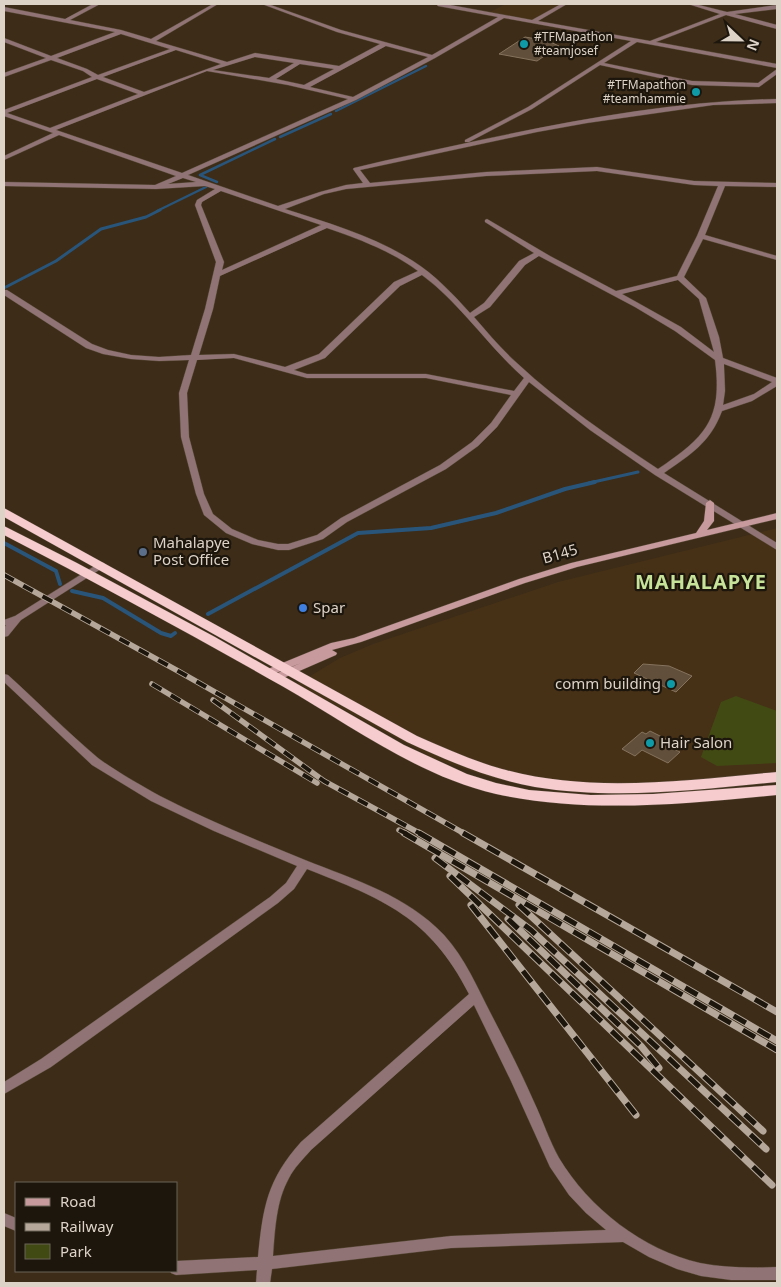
<svg xmlns="http://www.w3.org/2000/svg" width="781" height="1287" viewBox="0 0 781 1287" font-family="'Noto Sans',sans-serif">
<style>
.built{fill:#463117}
.green{fill:#424a14}
.lines{fill:none;stroke-linecap:round;stroke-linejoin:round}
.stream-far2{stroke:#29557a;stroke-width:2.5}
.stream-far1{stroke:#29557a;stroke-width:3}
.stream{stroke:#29557a;stroke-width:4}
.building{fill:#614f3b;stroke:#86735e}
.minor-casing{stroke:#564734;stroke-width:1}
.tertiary-casing{stroke:#564734;stroke-width:1}
.secondary-casing{stroke:#564734;stroke-width:1}
.trunk-casing{stroke:#564734;stroke-width:1}
.minor{fill:#907475;fill-rule:evenodd}
.tertiary{fill:#907475;fill-rule:evenodd}
.secondary{fill:#c79a9d;fill-rule:evenodd}
.trunk{fill:#f6ccce;fill-rule:evenodd}
.rail-far1-casing{stroke:#b5a89a;stroke-width:5.5}
.rail-casing{stroke:#b5a89a;stroke-width:7}
.rail-far1{stroke:#1d160d;stroke-width:4;stroke-dasharray:11;stroke-linecap:butt}
.rail{stroke:#1d160d;stroke-width:5;stroke-dasharray:14;stroke-linecap:butt}
.culture-dot{fill:#0f9aa8;stroke:#1d160d;stroke-width:2}
.service-dot{fill:#5c6f8a;stroke:#1d160d;stroke-width:2}
.shop-dot{fill:#3f7fe0;stroke:#1d160d;stroke-width:2}
.labels{text-anchor:middle;stroke-width:4.5;stroke-linejoin:round;paint-order:stroke}
.far-poi-label{font-size:12px;fill:#ded3c7;stroke:#1d160d;text-anchor:start}
.poi-label{font-size:15px;fill:#ded3c7;stroke:#1d160d;text-anchor:start}
.street-label{font-size:15px;fill:#ded3c7;stroke:#1d160d}
.district-label{font-size:20px;font-weight:bold;letter-spacing:1px;fill:#c7e299;stroke:#1d160d}
</style>
<rect width="100%" height="100%" fill="#3c2c18"/>
<g class="built">
<path d="M506,4H565L533,21L488,13Z"/>
<path d="M777,528V777L693,791L626,790L546,785L492,778L435,759L297,684L340,658L373,644L558,582Z"/>
</g>
<path class="green" d="M736,696L777,711V763L717,766L701,757L721,702Z"/>
<g class="lines">
<g class="stream-far2">
<path d="M336,111L426,66"/>
<path d="M280,137L331,114"/>
<path d="M217,182L200,175L275,139"/>
<path d="M157,211L206,187"/>
</g>
<g class="stream-far1">
<path d="M4,288L56,261L101,229L146,217L160,210"/>
<path d="M589,483L638,472"/>
</g>
<g class="stream">
<path d="M4,543L56,571L60,584"/>
<path d="M72,591L103,598L161,633L171,636L175,633"/>
<path d="M208,614L358,533L431,528L496,513L565,489L595,482"/>
</g>
</g>
<g class="building">
<path d="M525,37L548,41L559,46L537,61L499,54Z"/>
<path d="M643,664L669,666L692,676L676,692L634,673Z"/>
<path d="M650,731L668,740L664,744L680,752L668,763L642,750L635,756L622,749L642,732L646,734Z"/>
</g>
<g class="lines">
<defs>
<g id="minor">
<path d="M93,4H100L70,20L121,30L151,39L213,4H218L156,41L227,62L255,53L339,66L380,44L337,32L262,4H268L341,30L432,55L498,17L438,6L436,4H445L532,20L561,4H567L538,21L650,41L720,14L688,4H695L727,12L777,5V9L735,14L777,25V29L726,15L656,42L777,64V68L637,42L604,63L692,81L758,83L777,69V74L759,87L692,85L600,65L532,109L469,142H465V140L528,107L631,41L504,18L435,58L356,100L188,175L278,206L320,192L346,185L363,183L353,169L354,168C394,158 436,150 476,141C575,120 676,101 777,99V103L713,105L587,123L537,132L360,170L370,183L486,172L597,167L694,181L777,183V187L725,186L705,235L777,256V260L703,239L684,277L706,298L719,337L723,358L777,378V386L752,401L722,411C710,443 691,454 664,473L777,543V550L655,475L590,430L529,382L497,427L478,446L446,469L347,522L323,539L289,550H278L252,544L226,533L204,515L196,494L181,437L179,393L189,360L159,361L131,359L103,354L86,348L4,295V290H7L92,344L108,350L131,355L159,357L191,355L205,309L216,262L195,205L197,200L215,189L205,186L156,189L4,186V182L155,185L176,176L59,135L4,160V156L53,133L4,116V110L92,77L83,71L51,60L4,77V73L46,58L4,42V38L51,56L115,32L4,11V7L65,19ZM121,34L170,49L98,75L87,69L57,58ZM386,46L428,57L353,97L310,87ZM176,50L221,64L144,92L103,77ZM255,57L294,63L269,78L213,70ZM300,64L334,69L304,85L276,79ZM207,71L288,85L348,99L182,173L56,130ZM97,79L138,94L50,128L7,113ZM597,171L694,185L718,186L697,236L677,276L616,291L550,256L487,219L485,220V222L534,253L519,261L484,303L470,313C453,294 435,275 413,261C374,236 328,223 285,209L324,194L346,189L486,176ZM183,178L196,182L168,184ZM221,191L321,225L222,270L224,262L201,205L202,202ZM327,228C359,239 391,251 418,271L394,282L319,354L285,367L234,354L199,355L213,309L220,276ZM539,256L635,307L675,331L715,360C723,420 705,437 658,469C610,437 561,404 518,364C502,350 488,333 474,317L490,307L525,265ZM422,275C460,303 488,346 524,378L514,391L426,374H307L294,370L325,358L400,286ZM678,280L699,299L714,352L681,327L622,294ZM234,358L307,378H426L511,395L491,423L472,442L440,465L341,518L317,535L288,544H278L258,540L232,529L213,514L204,494L189,437L187,393L197,360ZM724,364L772,382L754,394L723,405L725,391Z"/>
<path d="M4,674L8,675C38,702 67,732 98,758C114,770 142,786 160,796C207,820 256,840 305,860C355,880 406,895 444,935C465,958 477,987 491,1014C506,1043 521,1072 534,1102C543,1121 549,1140 559,1158C589,1208 643,1250 700,1263C726,1268 751,1268 777,1267V1280H731L701,1276L677,1269L649,1257L623,1242L451,1248L272,1269L270,1283H256L257,1270L176,1275L171,1273L170,1271H176V1261L258,1257C263,1207 267,1180 301,1142L469,994C430,917 383,899 307,869L294,889L278,903L51,1067L4,1094V1082L41,1059L270,897L286,883L297,866L214,831L151,801L92,765L4,682ZM474,1005L511,1081L550,1167L569,1195L586,1213L606,1230L451,1236L273,1256C275,1230 276,1201 289,1178C294,1168 303,1159 311,1150Z"/>
<path d="M4,1213L16,1218V1231L4,1226Z"/>
</g>
<path id="tertiary" d="M101,562L104,563L106,565L104,567L21,620L8,636L4,637V628L6,625L4,626V620L15,616Z"/>
<path id="secondary" d="M710,500L714,503V521L707,530L777,513V519L577,567L525,583L361,642L332,650L337,653L336,655L281,679H273L272,677L273,675L301,663L271,675H263L262,673L263,671L331,643L354,638L519,579L571,563L696,533L704,521L706,503Z"/>
<g id="trunk">
<path d="M4,508L417,736C445,748 473,761 502,769C591,794 686,780 777,772V782C698,790 615,800 535,787C490,779 448,761 407,742L4,517Z"/>
<path d="M4,526L77,563L215,637L404,745L467,774L496,783L529,790L591,795L653,794L777,785V795C684,804 588,814 496,794C418,776 350,725 282,686C190,634 97,583 4,535Z"/>
</g>
</defs>
<use href="#minor" class="minor-casing"/>
<use href="#tertiary" class="tertiary-casing"/>
<use href="#secondary" class="secondary-casing"/>
<use href="#trunk" class="trunk-casing"/>
<use href="#minor" class="minor"/>
<use href="#tertiary" class="tertiary"/>
<use href="#secondary" class="secondary"/>
<use href="#trunk" class="trunk"/>
<defs>
<g id="rail-far1">
<path d="M4,575L178,671L465,834"/>
<path d="M152,684L317,783"/>
<path d="M213,700L324,781L421,834"/>
<path d="M399,830L407,834"/>
</g>
<g id="rail">
<path d="M404,833L777,1050"/>
<path d="M419,833L777,1041"/>
<path d="M463,833L777,1012"/>
<path d="M435,858L531,930L766,1149"/>
<path d="M450,876L772,1185"/>
<path d="M471,905L636,1115"/>
<path d="M519,905L763,1131"/>
<path d="M508,919L641,1046L659,1068"/>
</g>
</defs>
<use href="#rail-far1" class="rail-far1-casing"/>
<use href="#rail" class="rail-casing"/>
<use href="#rail-far1" class="rail-far1"/>
<use href="#rail" class="rail"/>
</g>
<g class="culture-dot">
<circle cx="524" cy="44" r="5"/>
<circle cx="696" cy="92" r="5"/>
<circle cx="671" cy="684" r="5"/>
<circle cx="650" cy="743" r="5"/>
</g>
<circle class="service-dot" cx="143" cy="552" r="5"/>
<circle class="shop-dot" cx="303" cy="608" r="5"/>
<g class="labels">
<g class="far-poi-label">
<text x="534" y="41">#TFMapathon<tspan x="534" dy="14">#teamjosef</tspan></text>
<text x="686" y="89" text-anchor="end">#TFMapathon<tspan x="686" dy="14">#teamhammie</tspan></text>
</g>
<g class="poi-label">
<text x="153" y="548">Mahalapye<tspan x="153" dy="17">Post Office</tspan></text>
<text x="313" y="613">Spar</text>
<text x="661" y="689" text-anchor="end">comm building</text>
<text x="660" y="748">Hair Salon</text>
</g>
<g class="street-label">
<text transform="translate(560 554) rotate(-16)" y="5">B145</text>
</g>
<g class="district-label">
<text x="701" y="589">MAHALAPYE</text>
</g>
</g>
<rect width="781" height="1287" fill="none" stroke="#ded3c7" stroke-width="10"/>
<rect x="15" y="1182" width="162" height="90" fill="#1d160d" stroke="#6a6257"/>
<rect x="25" y="1198" width="25" height="8" fill="#c79a9d" stroke="#6a6257"/>
<text x="60" y="1207" font-size="15" fill="#ded3c7">Road</text>
<rect x="25" y="1223" width="25" height="8" fill="#b5a89a" stroke="#6a6257"/>
<text x="60" y="1232" font-size="15" fill="#ded3c7">Railway</text>
<rect x="25" y="1244" width="25" height="15" fill="#424a14" stroke="#6a6257"/>
<text x="60" y="1257" font-size="15" fill="#ded3c7">Park</text>
<g transform="translate(741 40) rotate(112)" stroke="#1d160d" stroke-width="4" paint-order="stroke">
<path d="M0-4L9 19L0 12L-9 19Z" fill="#ded3c7"/>
<text y="-8" font-size="14" font-weight="bold" text-anchor="middle" fill="#ded3c7">N</text>
</g>
</svg>
